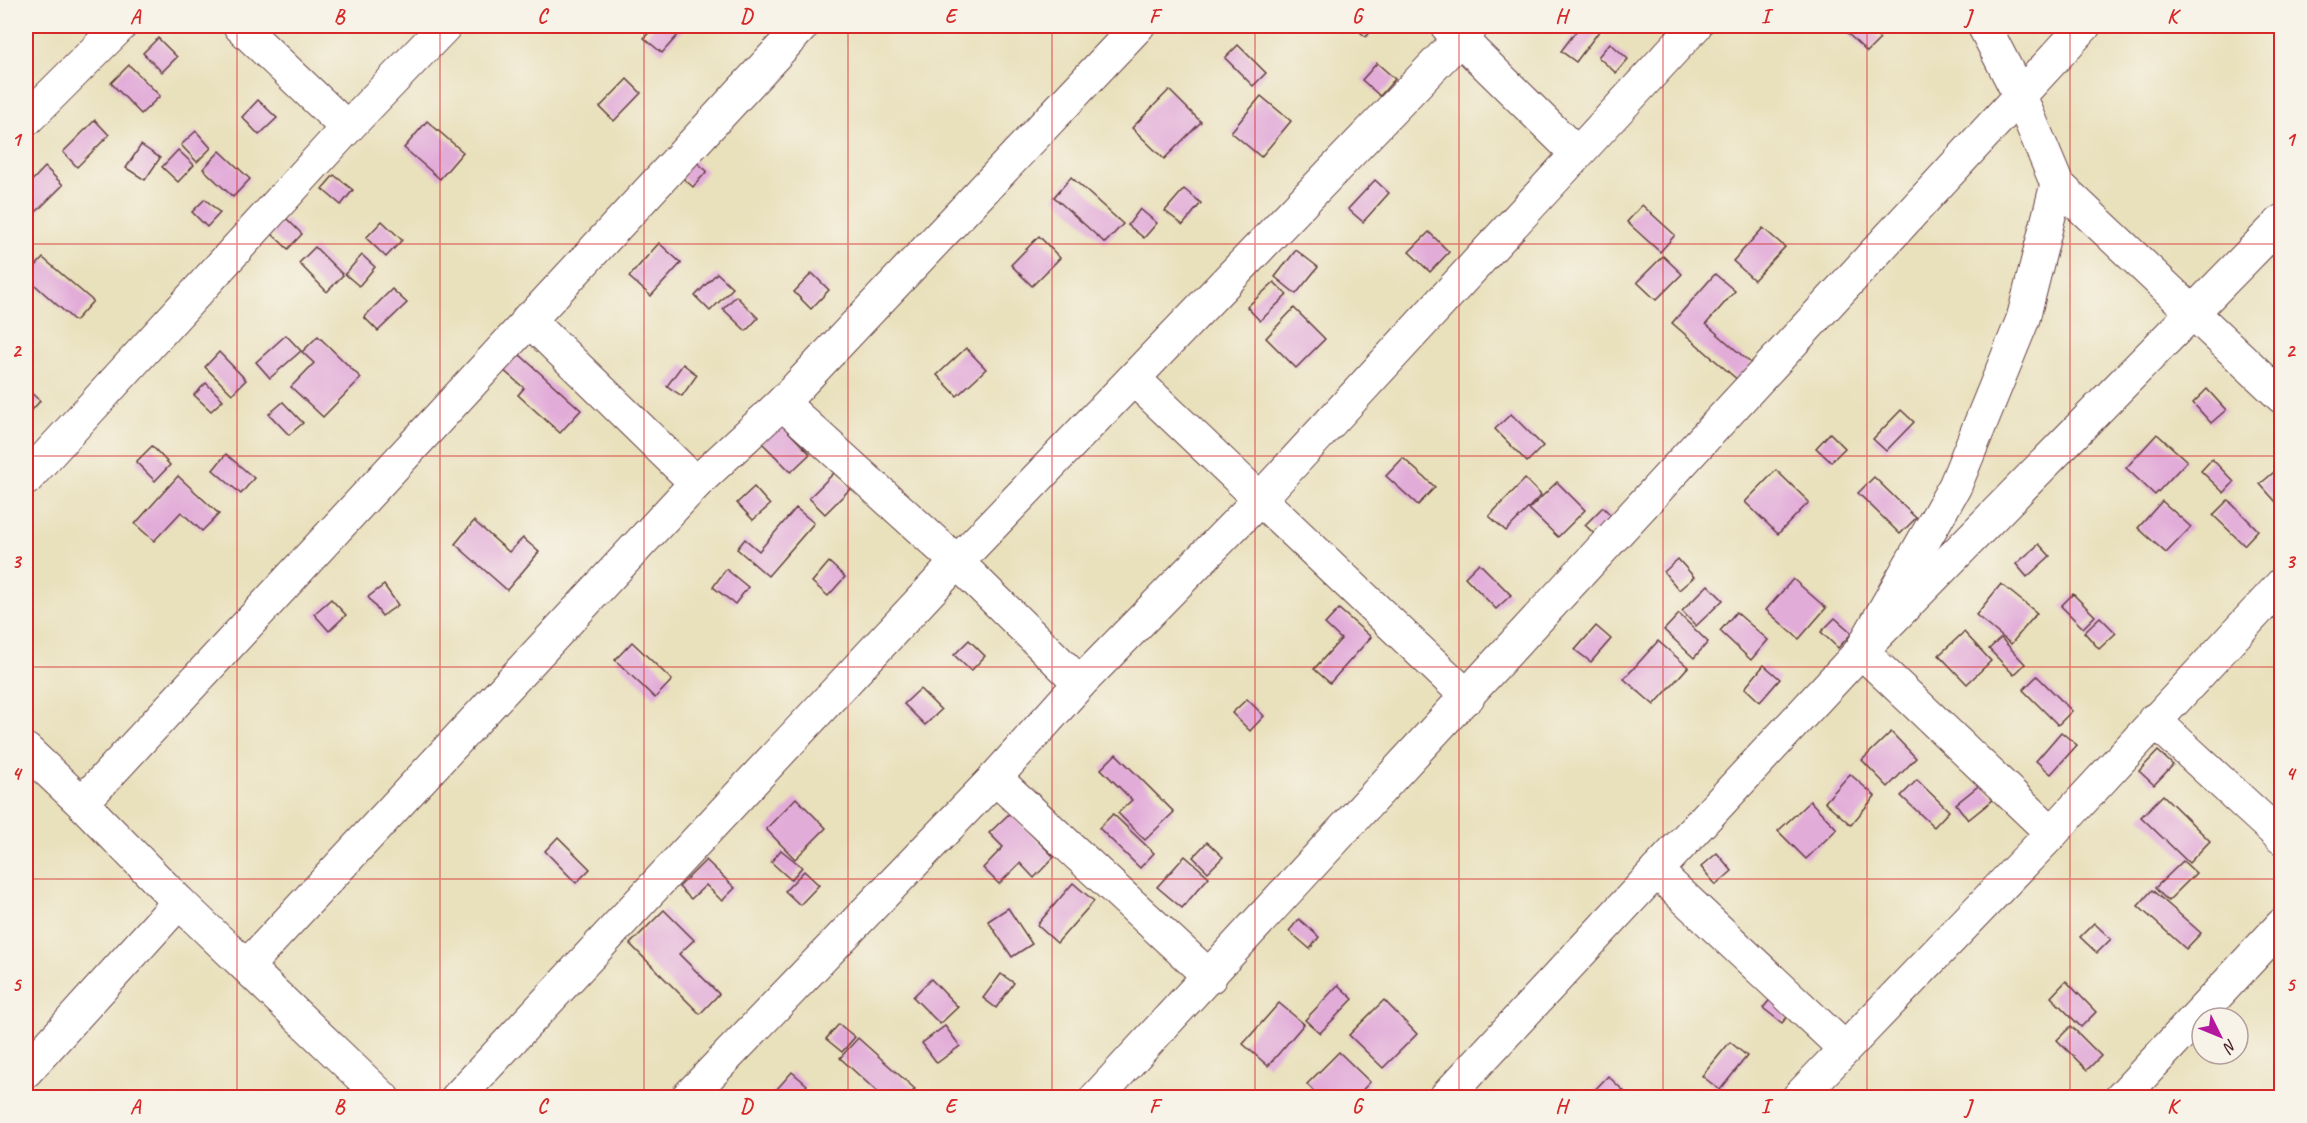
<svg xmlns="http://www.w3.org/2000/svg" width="2307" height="1123" viewBox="0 0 2307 1123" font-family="Caveat,sans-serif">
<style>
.building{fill:#e2acd9}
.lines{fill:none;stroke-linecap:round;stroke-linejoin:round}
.street-casing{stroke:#623c41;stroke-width:35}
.street{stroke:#fff;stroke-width:33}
.grid{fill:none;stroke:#d62828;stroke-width:1.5;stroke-opacity:0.55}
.neatline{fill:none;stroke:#d62828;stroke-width:2}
.grid-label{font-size:20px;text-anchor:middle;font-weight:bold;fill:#d62828}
</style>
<rect width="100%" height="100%" fill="#f7f3e8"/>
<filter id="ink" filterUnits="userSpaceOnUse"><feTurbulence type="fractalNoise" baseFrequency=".0167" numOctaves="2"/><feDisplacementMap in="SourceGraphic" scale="12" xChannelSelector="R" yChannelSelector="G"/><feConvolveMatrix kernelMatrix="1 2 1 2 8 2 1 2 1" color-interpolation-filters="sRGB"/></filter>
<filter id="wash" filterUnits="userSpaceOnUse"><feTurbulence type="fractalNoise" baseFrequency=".008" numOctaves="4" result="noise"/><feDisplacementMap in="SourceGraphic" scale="24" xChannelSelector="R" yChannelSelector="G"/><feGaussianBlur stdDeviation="1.35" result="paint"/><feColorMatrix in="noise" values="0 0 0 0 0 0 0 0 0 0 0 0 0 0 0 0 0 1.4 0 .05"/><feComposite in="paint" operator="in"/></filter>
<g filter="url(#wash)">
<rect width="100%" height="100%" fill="#e9e0bc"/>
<g id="blocks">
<g class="building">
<path d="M655,26H686L662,53L644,38Z"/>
<path d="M1353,26H1376L1366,37Z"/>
<path d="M1580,26H1593L1600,30L1576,62L1561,51Z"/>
<path d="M1840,26H1866L1880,39L1867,52Z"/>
<path d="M158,38L177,57L162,72L143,53Z"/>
<path d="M1610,43L1628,59L1616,73L1598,57Z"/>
<path d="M1238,45L1266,73L1253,86L1225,58Z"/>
<path d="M1377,63L1395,79L1380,96L1362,80Z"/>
<path d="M129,65L160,96L141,114L111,83Z"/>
<path d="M627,79L641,93L614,121L600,107Z"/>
<path d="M1169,90L1201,122L1164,159L1132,128Z"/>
<path d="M1261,96L1291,121L1261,157L1231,132Z"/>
<path d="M258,100L277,118L259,135L242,117Z"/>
<path d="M95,120L109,135L77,167L63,152Z"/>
<path d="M427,121L463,152L440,179L404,148Z"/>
<path d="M196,131L211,148L197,162L181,145Z"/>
<path d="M141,145L160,158L145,180L126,168Z"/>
<path d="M178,150L194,165L178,182L162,167Z"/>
<path d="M220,151L250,179L233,197L203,169Z"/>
<path d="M690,157L707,171L693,187L677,173Z"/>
<path d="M45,167L63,185L29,219L26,216V187Z"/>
<path d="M334,175L353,190L341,205L322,189Z"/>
<path d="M1071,177L1123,224L1105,243L1054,197Z"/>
<path d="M1375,180L1389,193L1363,222L1348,209Z"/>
<path d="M1184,189L1201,203L1183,225L1165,211Z"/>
<path d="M205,199L220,213L207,227L192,212Z"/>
<path d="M1642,205L1675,235L1660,252L1627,222Z"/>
<path d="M1140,209L1157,223L1144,238L1128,225Z"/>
<path d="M286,218L302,234L288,249L271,233Z"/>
<path d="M382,221L402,240L386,257L366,238Z"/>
<path d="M1763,228L1785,247L1754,280L1733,261Z"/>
<path d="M1429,232L1449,252L1430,272L1409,252Z"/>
<path d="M1039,236L1060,258L1032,286L1011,265Z"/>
<path d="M659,243L681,263L651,296L629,277Z"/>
<path d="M315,247L343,275L327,292L299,263Z"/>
<path d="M1296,250L1318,267L1296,294L1275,277Z"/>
<path d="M362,255L375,267L359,286L345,274Z"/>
<path d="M1663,256L1682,274L1656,300L1637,282Z"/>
<path d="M43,258L93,301L75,321L26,277Z"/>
<path d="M717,273L733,288L710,311L695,296Z"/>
<path d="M812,273L829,290L811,309L794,292Z"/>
<path d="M1715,274L1735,291L1706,324L1761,372L1747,388L1672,323Z"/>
<path d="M1274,282L1287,295L1260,321L1247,307Z"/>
<path d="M392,289L407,303L378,331L364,317Z"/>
<path d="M736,296L758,318L746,331L723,309Z"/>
<path d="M1294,308L1325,339L1296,368L1266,338Z"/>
<path d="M286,335L301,351L270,378L256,362Z"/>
<path d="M318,336L361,378L323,417L291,387L314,363L302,352Z"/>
<path d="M509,345L581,410L560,433L518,395L524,388L494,362Z"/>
<path d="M966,348L986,369L957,396L937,375Z"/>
<path d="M219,352L246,380L232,394L205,367Z"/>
<path d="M683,364L697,375L682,396L667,386Z"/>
<path d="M206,383L223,400L211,411L194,395Z"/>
<path d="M26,388L40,401L26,417Z"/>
<path d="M2207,389L2226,410L2211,423L2193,403Z"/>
<path d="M283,402L303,423L289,435L269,414Z"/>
<path d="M1901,410L1914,422L1886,451L1873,439Z"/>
<path d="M1511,414L1543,446L1527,462L1495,429Z"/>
<path d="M780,423L810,454L791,472L761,442Z"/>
<path d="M1830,433L1845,448L1831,462L1816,448Z"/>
<path d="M2157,434L2187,461L2155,495L2126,468Z"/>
<path d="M152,446L170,465L155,481L136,462Z"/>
<path d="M226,454L254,478L241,494L213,470Z"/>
<path d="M1403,458L1435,487L1418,505L1386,476Z"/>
<path d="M2212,459L2234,482L2224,493L2201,471Z"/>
<path d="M2280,467L2282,497L2276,502L2260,484Z"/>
<path d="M1776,470L1809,502L1778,534L1745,502Z"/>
<path d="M834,473L851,488L825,514L809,498Z"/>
<path d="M178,476L219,514L202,531L181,512L154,541L135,524Z"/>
<path d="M1874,477L1916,518L1900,534L1858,493Z"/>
<path d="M1525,479L1541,495L1506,531L1489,516Z"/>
<path d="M1557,482L1585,510L1558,537L1529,509Z"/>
<path d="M754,487L770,505L753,520L737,503Z"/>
<path d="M2228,500L2258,530L2244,545L2213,515Z"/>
<path d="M2162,501L2191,527L2166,553L2138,528Z"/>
<path d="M1603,507L1621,526L1604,543L1585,525Z"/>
<path d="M796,508L814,523L768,576L737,549L745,539L759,551Z"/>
<path d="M474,521L509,552L523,538L539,552L507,590L455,544Z"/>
<path d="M2039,544L2050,556L2027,577L2016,564Z"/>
<path d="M1678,559L1694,577L1679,590L1664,572Z"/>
<path d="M829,562L845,577L828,596L812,582Z"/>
<path d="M1479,563L1511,595L1496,609L1465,577Z"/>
<path d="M726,569L748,587L735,604L713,587Z"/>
<path d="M1793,579L1826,608L1799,639L1766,610Z"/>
<path d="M2001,584L2037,613L2011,644L1976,615Z"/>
<path d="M384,585L398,605L382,616L368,597Z"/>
<path d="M1708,585L1723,600L1696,626L1682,611Z"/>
<path d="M2073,594L2095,616L2083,628L2061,606Z"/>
<path d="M331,599L346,615L329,631L314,614Z"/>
<path d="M1339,609L1371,637L1330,683L1314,669L1341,639L1325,624Z"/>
<path d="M1736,612L1768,640L1751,660L1720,631Z"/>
<path d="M1679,614L1708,642L1694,658L1664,630Z"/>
<path d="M2100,617L2116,633L2099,649L2084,632Z"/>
<path d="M1835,618L1852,633L1838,648L1821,632Z"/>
<path d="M1596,626L1611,639L1591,662L1575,650Z"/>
<path d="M1964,632L1991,661L1967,684L1939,655Z"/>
<path d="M2001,638L2025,664L2014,675L1989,649Z"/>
<path d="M969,640L985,656L971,671L954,655Z"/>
<path d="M1658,641L1688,667L1654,705L1624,679Z"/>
<path d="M632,642L672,680L655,698L615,660Z"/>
<path d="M1764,665L1780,679L1760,702L1745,688Z"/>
<path d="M2037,676L2072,711L2058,725L2023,690Z"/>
<path d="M920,689L941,710L925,725L904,704Z"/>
<path d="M1247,699L1264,716L1250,731L1232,713Z"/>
<path d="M1891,732L1916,758L1888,787L1862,760Z"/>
<path d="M2061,732L2077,745L2051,774L2036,761Z"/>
<path d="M2158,751L2173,765L2154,785L2139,771Z"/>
<path d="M1116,754L1174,812L1145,840L1118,813L1132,800L1101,769Z"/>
<path d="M1850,774L1875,796L1851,825L1825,802Z"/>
<path d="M1917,780L1949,811L1934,827L1901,796Z"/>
<path d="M1982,783L1994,799L1968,820L1956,804Z"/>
<path d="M2163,795L2210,841L2189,863L2141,817Z"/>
<path d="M796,798L826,828L795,859L766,829Z"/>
<path d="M1810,801L1837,829L1806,859L1778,831Z"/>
<path d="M1010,813L1054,857L1034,878L1020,863L999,884L983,868L1003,847L989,833Z"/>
<path d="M1113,814L1154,853L1140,868L1099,828Z"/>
<path d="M558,837L590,869L576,883L545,851Z"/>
<path d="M1207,842L1223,857L1208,872L1193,857Z"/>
<path d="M781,850L802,867L791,880L771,862Z"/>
<path d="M1717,853L1732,871L1716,885L1701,867Z"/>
<path d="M1185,856L1209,877L1182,908L1157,887Z"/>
<path d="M706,860L735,888L722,901L706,885L691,899L679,887Z"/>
<path d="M2183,861L2196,873L2168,901L2155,888Z"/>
<path d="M804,871L819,885L800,905L785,891Z"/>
<path d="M1073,883L1094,901L1057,943L1037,925Z"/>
<path d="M2152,890L2201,933L2186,949L2138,906Z"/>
<path d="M1008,908L1032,944L1012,957L988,921Z"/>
<path d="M664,910L694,940L679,954L719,994L700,1014L630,944Z"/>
<path d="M1299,919L1319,937L1310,949L1289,931Z"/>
<path d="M2094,923L2111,939L2097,953L2080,937Z"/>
<path d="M1001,974L1014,983L996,1008L983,998Z"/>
<path d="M931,979L958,1007L940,1024L913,997Z"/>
<path d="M2066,981L2096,1012L2081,1027L2051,997Z"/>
<path d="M1338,985L1353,999L1320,1033L1305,1020Z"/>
<path d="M1777,991L1796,1007L1782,1023L1763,1008Z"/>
<path d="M1384,1000L1417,1034L1383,1068L1349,1035Z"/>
<path d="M1279,1003L1304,1024L1268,1066L1243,1044Z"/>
<path d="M839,1024L855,1037L842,1052L826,1039Z"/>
<path d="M945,1026L960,1046L937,1063L922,1043Z"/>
<path d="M2071,1026L2101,1056L2087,1070L2057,1040Z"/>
<path d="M858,1038L915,1089L907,1098H884L840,1058Z"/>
<path d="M1730,1042L1747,1056L1720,1090L1702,1076Z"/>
<path d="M1339,1052L1370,1082L1355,1098H1320L1307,1084Z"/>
<path d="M792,1072L807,1085L796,1098H769Z"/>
<path d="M1608,1076L1631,1098H1593L1590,1095Z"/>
</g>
</g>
</g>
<g filter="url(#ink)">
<use href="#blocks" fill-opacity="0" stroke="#623c41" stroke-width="1.5"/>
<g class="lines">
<defs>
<g id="street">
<path d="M240,26L347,128"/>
<path d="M1447,26L1576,153"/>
<path d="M1984,26L2020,96L2057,184L2282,397"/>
<path d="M26,120L120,26"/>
<path d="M528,319L696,483"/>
<path d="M1134,379L1468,697"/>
<path d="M782,403L957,562L1080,683"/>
<path d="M26,479L347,128L445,26"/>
<path d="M2154,720L2282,838"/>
<path d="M26,750L82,803L179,902L383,1098"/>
<path d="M995,778L1210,977"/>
<path d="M82,803L802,26"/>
<path d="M2052,833L1861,651L1955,486L2023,319L2057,184"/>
<path d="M1656,871L1844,1048"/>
<path d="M247,966L696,483L782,403L1138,26"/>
<path d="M26,1071L179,902"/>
<path d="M457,1098L957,562L1472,26"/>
<path d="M687,1098L995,778L1080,683L1259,500L1695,26"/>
<path d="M1096,1098L2084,26"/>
<path d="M1445,1098L1861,651L2282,221"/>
<path d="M1798,1098L2052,833L2282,584"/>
<path d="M2121,1098L2282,925"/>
</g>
</defs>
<use href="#street" class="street-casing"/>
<use href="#street" class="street"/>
</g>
</g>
<path class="grid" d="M237,26V1098M440,26V1098M644,26V1098M848,26V1098M1052,26V1098M1255,26V1098M1459,26V1098M1663,26V1098M1867,26V1098M2070,26V1098M26,244H2282M26,456H2282M26,667H2282M26,879H2282"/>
<rect width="2307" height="1123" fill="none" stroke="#f7f3e8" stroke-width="66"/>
<g transform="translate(2220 1036) rotate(133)"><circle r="28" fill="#f7f3e8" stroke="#b29e9c" stroke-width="1.5"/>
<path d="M0-4.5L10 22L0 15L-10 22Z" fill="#b5179e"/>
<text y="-9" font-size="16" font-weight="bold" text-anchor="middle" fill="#4a1f2b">N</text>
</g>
<rect x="33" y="33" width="2241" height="1057" class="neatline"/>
<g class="grid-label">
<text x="135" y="23">A</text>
<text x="339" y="23">B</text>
<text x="542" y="23">C</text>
<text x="746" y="23">D</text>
<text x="950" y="23">E</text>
<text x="1154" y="23">F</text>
<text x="1357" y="23">G</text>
<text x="1561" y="23">H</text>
<text x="1765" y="23">I</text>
<text x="1968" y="23">J</text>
<text x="2172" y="23">K</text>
<text x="16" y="146">1</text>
<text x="2290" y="146">1</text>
<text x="16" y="357">2</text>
<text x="2290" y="357">2</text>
<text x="16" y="568">3</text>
<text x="2290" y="568">3</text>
<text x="16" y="780">4</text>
<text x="2290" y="780">4</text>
<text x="16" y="991">5</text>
<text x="2290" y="991">5</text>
<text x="135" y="1113">A</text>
<text x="339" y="1113">B</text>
<text x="542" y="1113">C</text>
<text x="746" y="1113">D</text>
<text x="950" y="1113">E</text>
<text x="1154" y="1113">F</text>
<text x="1357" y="1113">G</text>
<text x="1561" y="1113">H</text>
<text x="1765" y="1113">I</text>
<text x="1968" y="1113">J</text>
<text x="2172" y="1113">K</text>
</g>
</svg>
